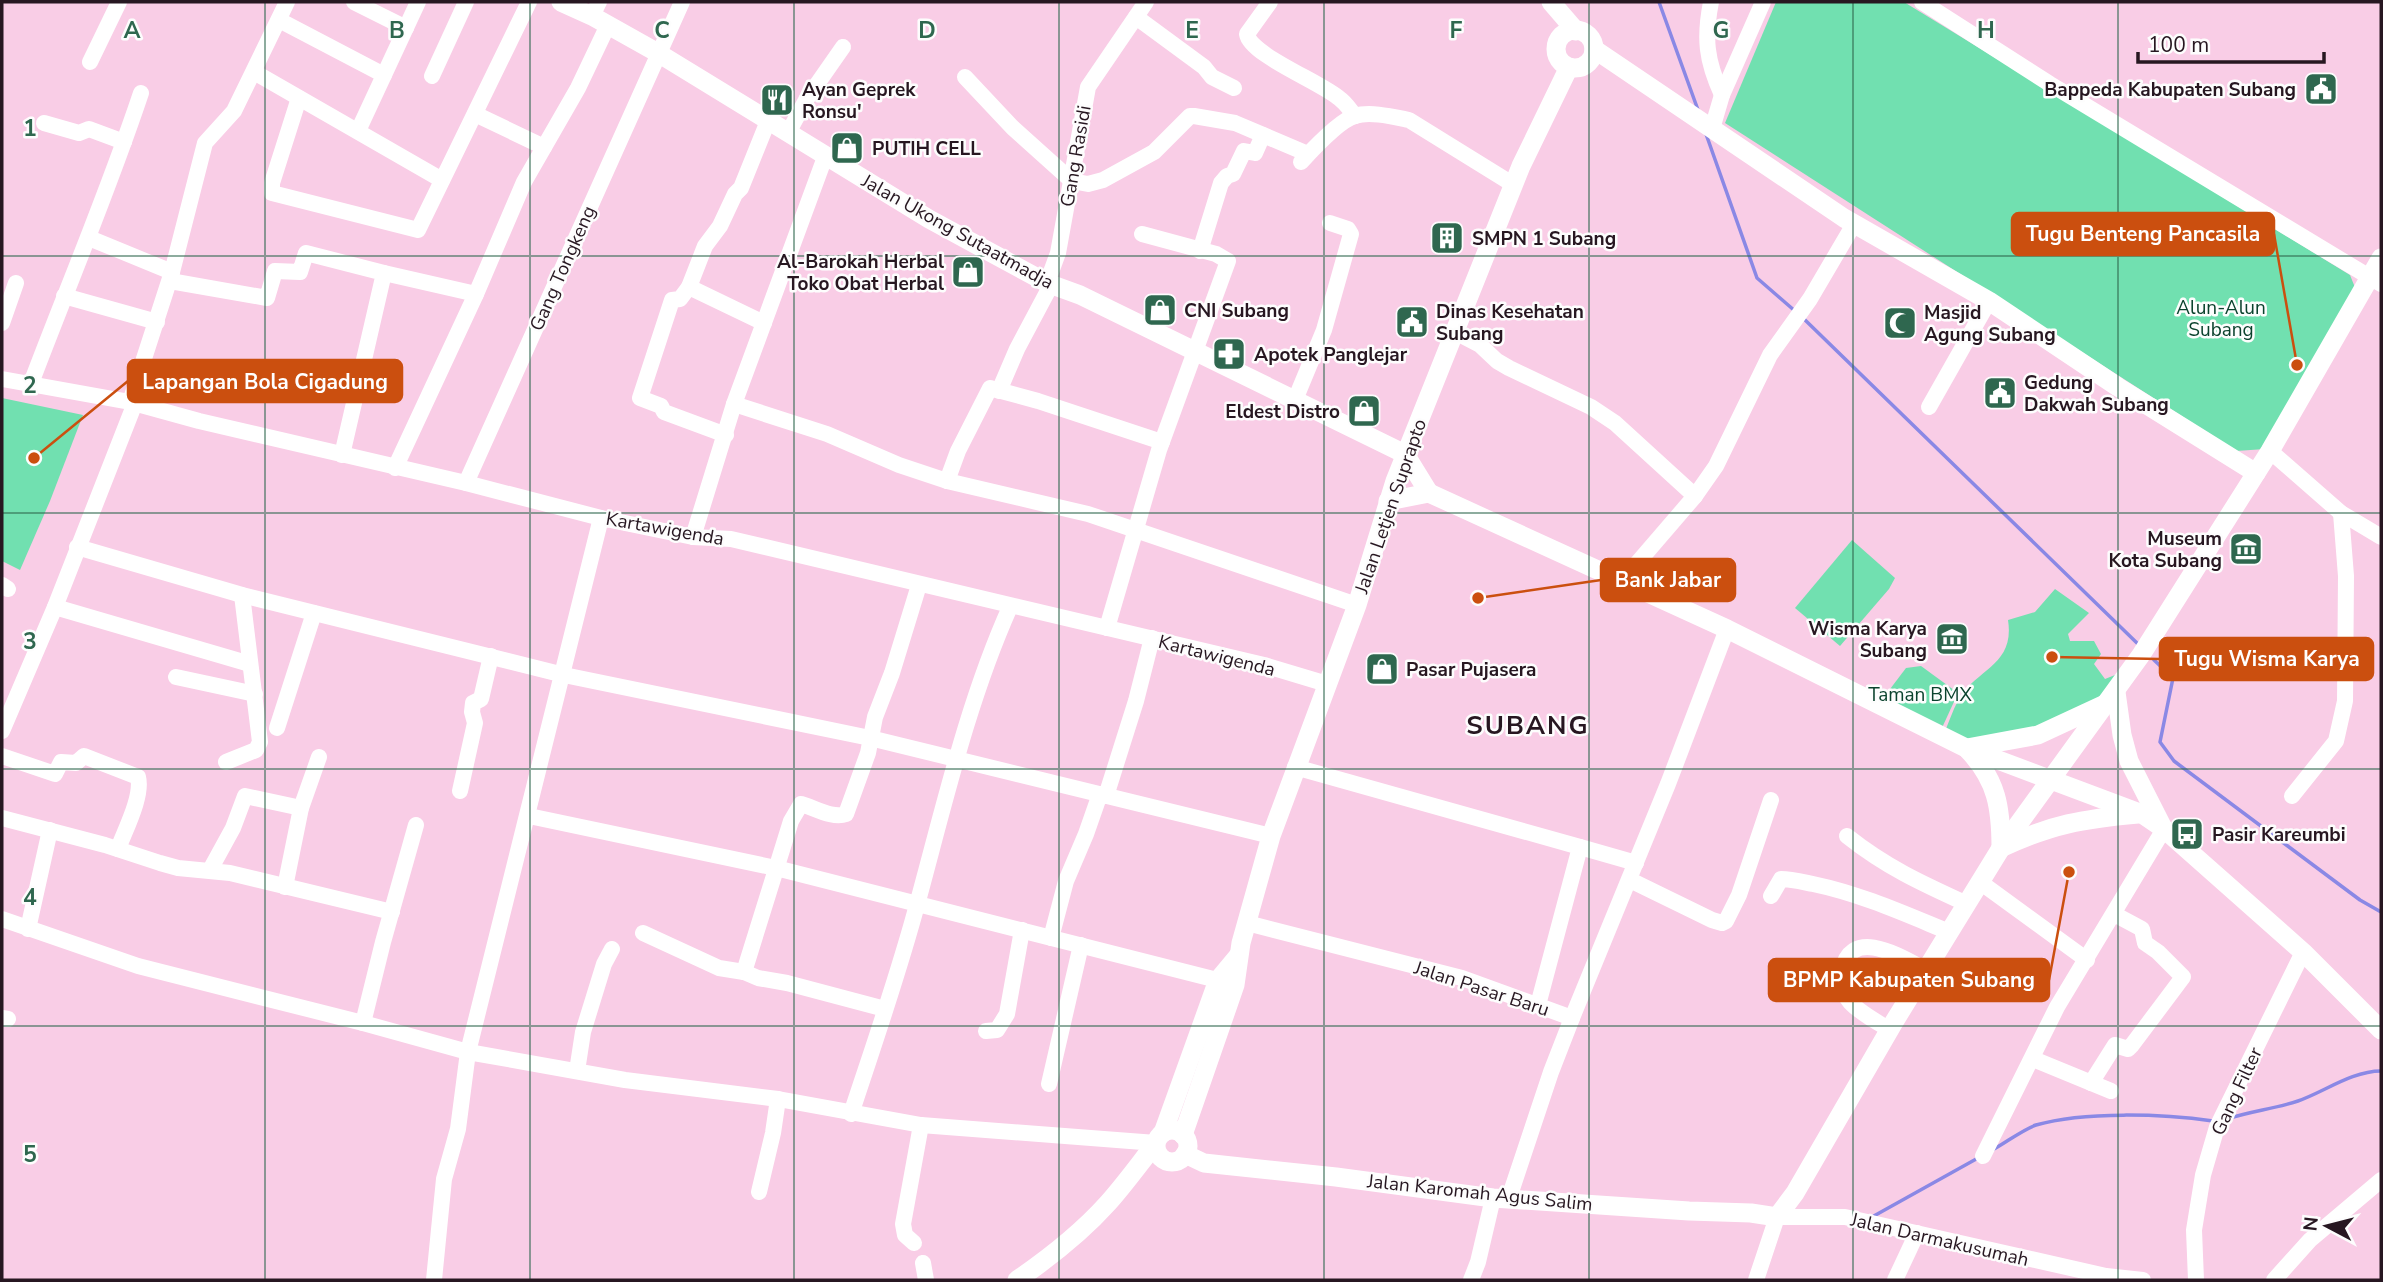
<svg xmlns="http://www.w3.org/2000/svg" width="2383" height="1282" viewBox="0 0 2383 1282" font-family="'Nunito Sans',sans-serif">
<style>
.green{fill:#71e0b0}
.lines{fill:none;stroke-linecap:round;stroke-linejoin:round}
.stream{stroke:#8a88e5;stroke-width:3.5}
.minor{stroke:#fff;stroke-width:16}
.major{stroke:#fff;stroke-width:19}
.grid{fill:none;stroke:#2f674f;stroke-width:2;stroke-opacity:0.55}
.labels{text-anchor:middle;stroke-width:5;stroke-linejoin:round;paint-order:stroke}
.poi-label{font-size:19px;font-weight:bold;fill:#271721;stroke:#fdfdfd;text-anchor:start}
.street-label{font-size:19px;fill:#271721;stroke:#fdfdfd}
.park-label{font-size:19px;fill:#0a422d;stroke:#fdfdfd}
.district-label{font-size:26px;font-weight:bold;letter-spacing:2px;fill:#271721;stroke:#fdfdfd}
.grid-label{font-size:23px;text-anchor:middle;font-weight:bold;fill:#2f674f;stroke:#fdfdfd;stroke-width:5;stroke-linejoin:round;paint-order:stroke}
.leader{fill:none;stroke:#cb4f0f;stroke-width:2.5}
.callout-dot{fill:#cb4f0f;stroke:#fdfdfd;stroke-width:2.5}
.callout{fill:#cb4f0f;stroke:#cb4f0f;stroke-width:2.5}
.callout-label{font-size:21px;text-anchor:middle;font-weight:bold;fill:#fff}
</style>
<rect width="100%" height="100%" fill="#f9cde6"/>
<g class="green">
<path d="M1776,2H1904L2350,275L2356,290L2265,449L2236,451L1725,123Z"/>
<path d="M2,398L83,415L50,501L20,570L2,561Z"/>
<path d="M1852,540L1895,578L1889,589L1840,646L1795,608Z"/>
<path d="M2055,589L2089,613L2068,634L2070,641H2094L2101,654L2094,664L2105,679L2120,673L2100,698L2036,729L1968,742L1945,731C1950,720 1954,706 1961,696C1978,669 2015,664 2008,620L2035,612Z"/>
<path d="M1921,666L1958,693L1941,730L1881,701L1906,668Z"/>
</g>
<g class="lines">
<g class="stream">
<path d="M1659,2L1698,110"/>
<path d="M1706,134L1757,278L1795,311"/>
<path d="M1803,318L2138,644"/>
<path d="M2154,660L2173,678L2160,742L2174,761L2360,900L2381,912"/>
<path d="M2227,1119C2251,1111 2274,1109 2298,1101C2324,1092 2352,1071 2381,1071"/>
<path d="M1994,1149C2007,1142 2022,1130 2036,1125C2084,1111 2163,1114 2213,1121"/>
<path d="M1872,1217L1978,1158"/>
</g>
<g class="minor">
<path d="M354,2L406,28"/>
<path d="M1270,2L1247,34C1250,55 1323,83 1340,99C1346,103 1350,110 1355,116"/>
<path d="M1711,2C1704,38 1706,60 1722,95"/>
<path d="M1922,2L2050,84L2381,284"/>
<path d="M592,16L599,2"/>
<path d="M1136,17L1204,67L1212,77L1234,88"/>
<path d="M279,20L384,75"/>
<path d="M90,62L119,2"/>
<path d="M254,72L442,180"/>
<path d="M432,76L466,2"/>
<path d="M965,77L1013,128L1072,181L1088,184L1103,180L1154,152L1190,116H1194L1235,123L1308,154"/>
<path d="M299,98L272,183V193L418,230L529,2"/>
<path d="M475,114L544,147"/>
<path d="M44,123L79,133L89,129L124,142"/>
<path d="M1712,129L1722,95L1763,2"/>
<path d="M358,131L418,2"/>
<path d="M788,133L806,100L843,47"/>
<path d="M1301,162C1312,150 1340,120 1355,116C1370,111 1394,117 1409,120L1514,185"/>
<path d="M89,238L172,272"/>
<path d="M1200,251L1221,183L1227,176L1233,174L1244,151L1255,153L1263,135"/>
<path d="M384,273L476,294"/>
<path d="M170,281L267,298L275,271L300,272L306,253L384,273L342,455"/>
<path d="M1047,283L1058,253L1088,87L1146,2"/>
<path d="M689,287L764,323"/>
<path d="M64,296L157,322"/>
<path d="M2,323L16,283"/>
<path d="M1455,332L1480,345L1497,361L1509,368L1591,407L1615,423L1695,496L1716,466L1770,355L1810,299L1854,224"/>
<path d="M2,379L130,402L199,421L466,483L601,518L693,537L731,539L1264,665L1327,684"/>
<path d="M30,386C67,288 108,192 141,93"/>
<path d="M999,391L1017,349L1051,285"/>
<path d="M1295,400L1324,330L1351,234L1348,229L1330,223"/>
<path d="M130,402L172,272L205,143L234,111L287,2"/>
<path d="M734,404L827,434L899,465L947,481L1088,514L1357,605"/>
<path d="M1929,407L1989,301"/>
<path d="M726,435L664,412L661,406L640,398L672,300L680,299L689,287L705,246L720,226L735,194L741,188L768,121"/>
<path d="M2270,451L2341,513L2381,537"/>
<path d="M395,468L476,294L524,182L578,88L608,25"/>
<path d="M947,481L958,451L990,388L1038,401L1162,442"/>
<path d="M466,483L682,2"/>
<path d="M693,537L734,404L825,157"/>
<path d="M77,547L242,595L564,675L870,738L1271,836"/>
<path d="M1621,582L1695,496"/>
<path d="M2,585L8,589"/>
<path d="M55,607L250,664"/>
<path d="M1107,628L1159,450L1228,261L1216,254L1142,234"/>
<path d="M176,677L255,694"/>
<path d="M277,728L314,613"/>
<path d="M2,731L55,607L135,403"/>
<path d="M2,756L55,774L61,762L76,763L84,756L138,777C143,796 125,830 118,849"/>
<path d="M226,762L256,750L260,742L242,595"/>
<path d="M1295,767L1580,847L1538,1005"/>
<path d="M460,791L475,723L472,712L473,703L481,699L491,656"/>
<path d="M1106,796L1136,701L1152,638"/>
<path d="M2292,796L2336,741L2345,701L2346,576L2341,513"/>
<path d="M529,816L776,868L1229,983"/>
<path d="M2,818L105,845L160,863L178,868L230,873L392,912"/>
<path d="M1847,836C1886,867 1921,883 1967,904"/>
<path d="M1580,847L1636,863"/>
<path d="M210,870L233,828L245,796L301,808"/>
<path d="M1630,880L1712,920L1722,923L1726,921L1739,895L1771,800"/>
<path d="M1980,882L2087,960"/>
<path d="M285,887L301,808L319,757"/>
<path d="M1771,896L1781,879C1791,879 1803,882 1813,884C1861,894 1905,914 1949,932"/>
<path d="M2,919L138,966L363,1023L468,1052L625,1080L778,1099L921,1125L1156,1143"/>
<path d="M1247,923L1462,978L1572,1018L1551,1072L1509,1198"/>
<path d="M28,929L50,830"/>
<path d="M643,933L719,968L744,972L758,978L787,983L885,1009"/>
<path d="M1051,938L1066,881L1086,834L1100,794"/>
<path d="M744,972L791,821L801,804C815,808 833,819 846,814L868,753L875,717L892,673L919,585"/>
<path d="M2,1018L8,1019"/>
<path d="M1572,1018L1668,784L1727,629"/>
<path d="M363,1023L383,942L416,825"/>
<path d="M1890,1030C1877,1022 1860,1013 1850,1002C1843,994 1840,982 1842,972C1850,924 1903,958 1926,970"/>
<path d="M986,1031L997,1030L1007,1014L1022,930"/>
<path d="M2033,1059L2111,1091"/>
<path d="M577,1071L583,1032L604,964L612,949"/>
<path d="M2091,1083L2115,1045L2128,1049L2132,1045L2183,977L2158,952L2145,943L2142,929L2114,914"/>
<path d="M1049,1084L1081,945"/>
<path d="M851,1114C874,1044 899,973 918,901C945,802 968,701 1010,607"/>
<path d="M1983,1156L2057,1007L2164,829"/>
<path d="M759,1192L773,1133L778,1099"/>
<path d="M914,1243L905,1235L903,1224L921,1125"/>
<path d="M923,1263L926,1280"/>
<path d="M434,1280L444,1179L458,1129L468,1052L601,518"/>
<path d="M1471,1280L1478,1262L1493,1198"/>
<path d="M1756,1280L1777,1217H1845L2106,1276L2143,1280"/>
<path d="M1895,1280L1917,1233"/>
<path d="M2196,1280L2194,1230L2203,1175L2217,1127L2303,952"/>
<path d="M2274,1280L2310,1240L2381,1180"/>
</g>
<g class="major">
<path d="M561,2L592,16L658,53L929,219L1047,283L1080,295L1405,454L1429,493"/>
<path d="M1551,2L1576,31"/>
<circle cx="1575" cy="49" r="19"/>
<path d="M1594,49L1844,218L1989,301L2118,387L2256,473"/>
<path d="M1429,493L1727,629L1966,748L2142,814L2164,829L2303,952L2381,1030"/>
<path d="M1388,501L1429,493"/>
<path d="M2116,692L2122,735L2129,761L2162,826"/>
<path d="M1967,748L2038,735L2107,703"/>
<path d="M1968,750C1997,780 2001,808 2001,848C2052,824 2083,819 2138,814"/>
<circle cx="1172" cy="1146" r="16"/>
<path d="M1163,1133L1218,980L1238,956"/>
<path d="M1183,1135L1235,985L1241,943L1271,836L1357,605L1395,481L1521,166L1569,67"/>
<path d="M1185,1154L1204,1163L1336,1177L1493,1198L1689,1211L1751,1213L1777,1217L1795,1193L1894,1022L2001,848L2141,655L2270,451L2381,258"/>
<path d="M1017,1280C1049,1258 1082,1232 1108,1203C1125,1184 1140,1163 1156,1143"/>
</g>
</g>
<path class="grid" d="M265,2V1280M530,2V1280M794,2V1280M1059,2V1280M1324,2V1280M1589,2V1280M1853,2V1280M2118,2V1280M2,256H2381M2,513H2381M2,769H2381M2,1026H2381"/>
<defs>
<symbol id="civic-square" viewBox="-11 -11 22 22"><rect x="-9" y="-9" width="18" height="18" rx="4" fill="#2f674f" stroke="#fdfdfd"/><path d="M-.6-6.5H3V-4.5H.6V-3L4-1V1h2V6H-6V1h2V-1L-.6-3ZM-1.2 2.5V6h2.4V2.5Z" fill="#fff"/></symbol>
<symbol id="restaurant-square" viewBox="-11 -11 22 22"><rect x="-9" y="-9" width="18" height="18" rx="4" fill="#2f674f" stroke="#fdfdfd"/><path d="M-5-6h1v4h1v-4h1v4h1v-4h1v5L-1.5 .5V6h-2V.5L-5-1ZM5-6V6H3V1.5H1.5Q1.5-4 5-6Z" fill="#fff"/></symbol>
<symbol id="shop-square" viewBox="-11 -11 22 22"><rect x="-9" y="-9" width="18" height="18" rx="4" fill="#2f674f" stroke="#fdfdfd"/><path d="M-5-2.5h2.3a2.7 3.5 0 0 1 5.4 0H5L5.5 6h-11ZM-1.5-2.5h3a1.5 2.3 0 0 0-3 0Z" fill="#fff"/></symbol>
<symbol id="building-square" viewBox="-11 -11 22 22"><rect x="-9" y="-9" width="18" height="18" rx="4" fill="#2f674f" stroke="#fdfdfd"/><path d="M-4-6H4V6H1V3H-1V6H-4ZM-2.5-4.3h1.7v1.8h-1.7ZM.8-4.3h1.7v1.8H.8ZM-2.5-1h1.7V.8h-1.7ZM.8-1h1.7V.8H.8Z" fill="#fff"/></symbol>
<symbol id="mosque-square" viewBox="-11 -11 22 22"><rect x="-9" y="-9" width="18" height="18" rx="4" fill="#2f674f" stroke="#fdfdfd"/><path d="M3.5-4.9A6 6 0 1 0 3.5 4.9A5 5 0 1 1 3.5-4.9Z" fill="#fff"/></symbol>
<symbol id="pharmacy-square" viewBox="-11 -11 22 22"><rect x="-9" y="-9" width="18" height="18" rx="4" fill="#2f674f" stroke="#fdfdfd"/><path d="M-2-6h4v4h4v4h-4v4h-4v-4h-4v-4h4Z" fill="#fff"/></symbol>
<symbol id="museum-square" viewBox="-11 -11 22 22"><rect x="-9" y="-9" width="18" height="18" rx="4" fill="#2f674f" stroke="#fdfdfd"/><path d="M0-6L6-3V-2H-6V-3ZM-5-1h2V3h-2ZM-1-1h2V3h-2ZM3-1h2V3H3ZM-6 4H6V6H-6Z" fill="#fff"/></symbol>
<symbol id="bus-square" viewBox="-11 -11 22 22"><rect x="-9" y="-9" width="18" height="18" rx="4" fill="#2f674f" stroke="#fdfdfd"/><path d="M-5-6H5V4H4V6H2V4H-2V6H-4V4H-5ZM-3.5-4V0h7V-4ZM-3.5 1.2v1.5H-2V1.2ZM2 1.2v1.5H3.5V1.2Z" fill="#fff"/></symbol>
</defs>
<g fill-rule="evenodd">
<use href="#civic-square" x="2302" y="70" width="38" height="38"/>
<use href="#restaurant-square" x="758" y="81" width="38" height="38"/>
<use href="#shop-square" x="828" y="129" width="38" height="38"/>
<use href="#building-square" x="1428" y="219" width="38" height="38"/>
<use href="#shop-square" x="949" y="253" width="38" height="38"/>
<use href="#shop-square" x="1141" y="291" width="38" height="38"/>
<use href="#civic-square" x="1393" y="303" width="38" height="38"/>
<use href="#mosque-square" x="1881" y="304" width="38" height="38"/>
<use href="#pharmacy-square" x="1210" y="335" width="38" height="38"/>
<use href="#civic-square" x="1981" y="374" width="38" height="38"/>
<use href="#shop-square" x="1345" y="392" width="38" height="38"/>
<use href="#museum-square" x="2227" y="530" width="38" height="38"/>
<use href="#museum-square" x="1933" y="620" width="38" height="38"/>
<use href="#shop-square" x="1363" y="650" width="38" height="38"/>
<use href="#bus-square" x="2168" y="815" width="38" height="38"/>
</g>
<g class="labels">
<g class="poi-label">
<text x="802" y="96">Ayan Geprek<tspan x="802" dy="22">Ronsu'</tspan></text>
<text x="2296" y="96" text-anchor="end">Bappeda Kabupaten Subang</text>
<text x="872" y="155">PUTIH CELL</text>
<text x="1472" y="245">SMPN 1 Subang</text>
<text x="944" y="268" text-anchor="end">Al-Barokah Herbal<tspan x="944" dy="22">Toko Obat Herbal</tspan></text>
<text x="1184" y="317">CNI Subang</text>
<text x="1436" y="318">Dinas Kesehatan<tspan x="1436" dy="22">Subang</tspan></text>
<text x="1924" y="319">Masjid<tspan x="1924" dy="22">Agung Subang</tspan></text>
<text x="1254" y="361">Apotek Panglejar</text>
<text x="2024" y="389">Gedung<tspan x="2024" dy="22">Dakwah Subang</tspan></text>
<text x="1340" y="418" text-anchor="end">Eldest Distro</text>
<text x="2222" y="545" text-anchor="end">Museum<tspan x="2222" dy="22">Kota Subang</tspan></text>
<text x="1927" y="635" text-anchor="end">Wisma Karya<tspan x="1927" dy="22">Subang</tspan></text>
<text x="1406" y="676">Pasar Pujasera</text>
<text x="2212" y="841">Pasir Kareumbi</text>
</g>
<g class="street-label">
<text transform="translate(1075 156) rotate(-80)" y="7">Gang Rasidi</text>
<text transform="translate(958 231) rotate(29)" y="7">Jalan Ukong Sutaatmadja</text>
<text transform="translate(562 268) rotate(-66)" y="7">Gang Tongkeng</text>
<text transform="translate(1390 506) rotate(-71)" y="7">Jalan Letjen Suprapto</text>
<text transform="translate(665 528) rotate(10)" y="7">Kartawigenda</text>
<text transform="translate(1217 655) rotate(14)" y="7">Kartawigenda</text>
<text transform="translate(1482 988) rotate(18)" y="7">Jalan Pasar Baru</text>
<text transform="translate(2236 1091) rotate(-65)" y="7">Gang Filter</text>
<text transform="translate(1480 1192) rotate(6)" y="7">Jalan Karomah Agus Salim</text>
<text transform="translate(1940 1239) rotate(13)" y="7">Jalan Darmakusumah</text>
</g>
<g class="park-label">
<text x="2221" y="314">Alun-Alun<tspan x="2221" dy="22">Subang</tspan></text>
<text x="1920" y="701">Taman BMX</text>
</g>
<g class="district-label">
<text x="1528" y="734">SUBANG</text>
</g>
</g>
<g class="grid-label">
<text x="132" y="38">A</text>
<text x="397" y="38">B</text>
<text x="662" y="38">C</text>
<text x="927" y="38">D</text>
<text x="1192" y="38">E</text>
<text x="1456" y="38">F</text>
<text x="1721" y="38">G</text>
<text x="1986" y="38">H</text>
<text x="30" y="136">1</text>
<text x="30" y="393">2</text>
<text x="30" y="649">3</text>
<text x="30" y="905">4</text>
<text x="30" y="1162">5</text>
</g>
<path class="leader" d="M2297 365L2274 234M34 458L128 381M1478 598L1601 580M2052 657L2160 659M2069 872L2049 980"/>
<g class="callout-dot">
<circle cx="2297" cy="365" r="7"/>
<circle cx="34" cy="458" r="7"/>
<circle cx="1478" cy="598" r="7"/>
<circle cx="2052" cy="657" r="7"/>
<circle cx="2069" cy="872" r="7"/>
</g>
<g class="callout">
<rect x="2012" y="213" width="262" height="42" rx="7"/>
<rect x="128" y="360" width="274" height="42" rx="7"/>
<rect x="1601" y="559" width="134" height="42" rx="7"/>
<rect x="2160" y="638" width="213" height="42" rx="7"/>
<rect x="1769" y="959" width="280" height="42" rx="7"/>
</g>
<g class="callout-label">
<text x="2143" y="241">Tugu Benteng Pancasila</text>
<text x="265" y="389">Lapangan Bola Cigadung</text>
<text x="1668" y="587">Bank Jabar</text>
<text x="2267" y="666">Tugu Wisma Karya</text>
<text x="1909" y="987">BPMP Kabupaten Subang</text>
</g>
<rect width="2383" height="1282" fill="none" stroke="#271721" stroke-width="7"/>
<g transform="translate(2327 1226) rotate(277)" stroke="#fdfdfd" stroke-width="5" paint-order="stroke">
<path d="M0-5L12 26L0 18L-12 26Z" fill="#271721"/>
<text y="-10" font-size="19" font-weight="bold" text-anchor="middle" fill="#271721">N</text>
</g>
<path d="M2138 52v10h186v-10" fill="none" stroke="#271721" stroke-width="3.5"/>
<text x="2148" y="52" font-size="21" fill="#271721" stroke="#fdfdfd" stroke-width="5" paint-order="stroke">100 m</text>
</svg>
